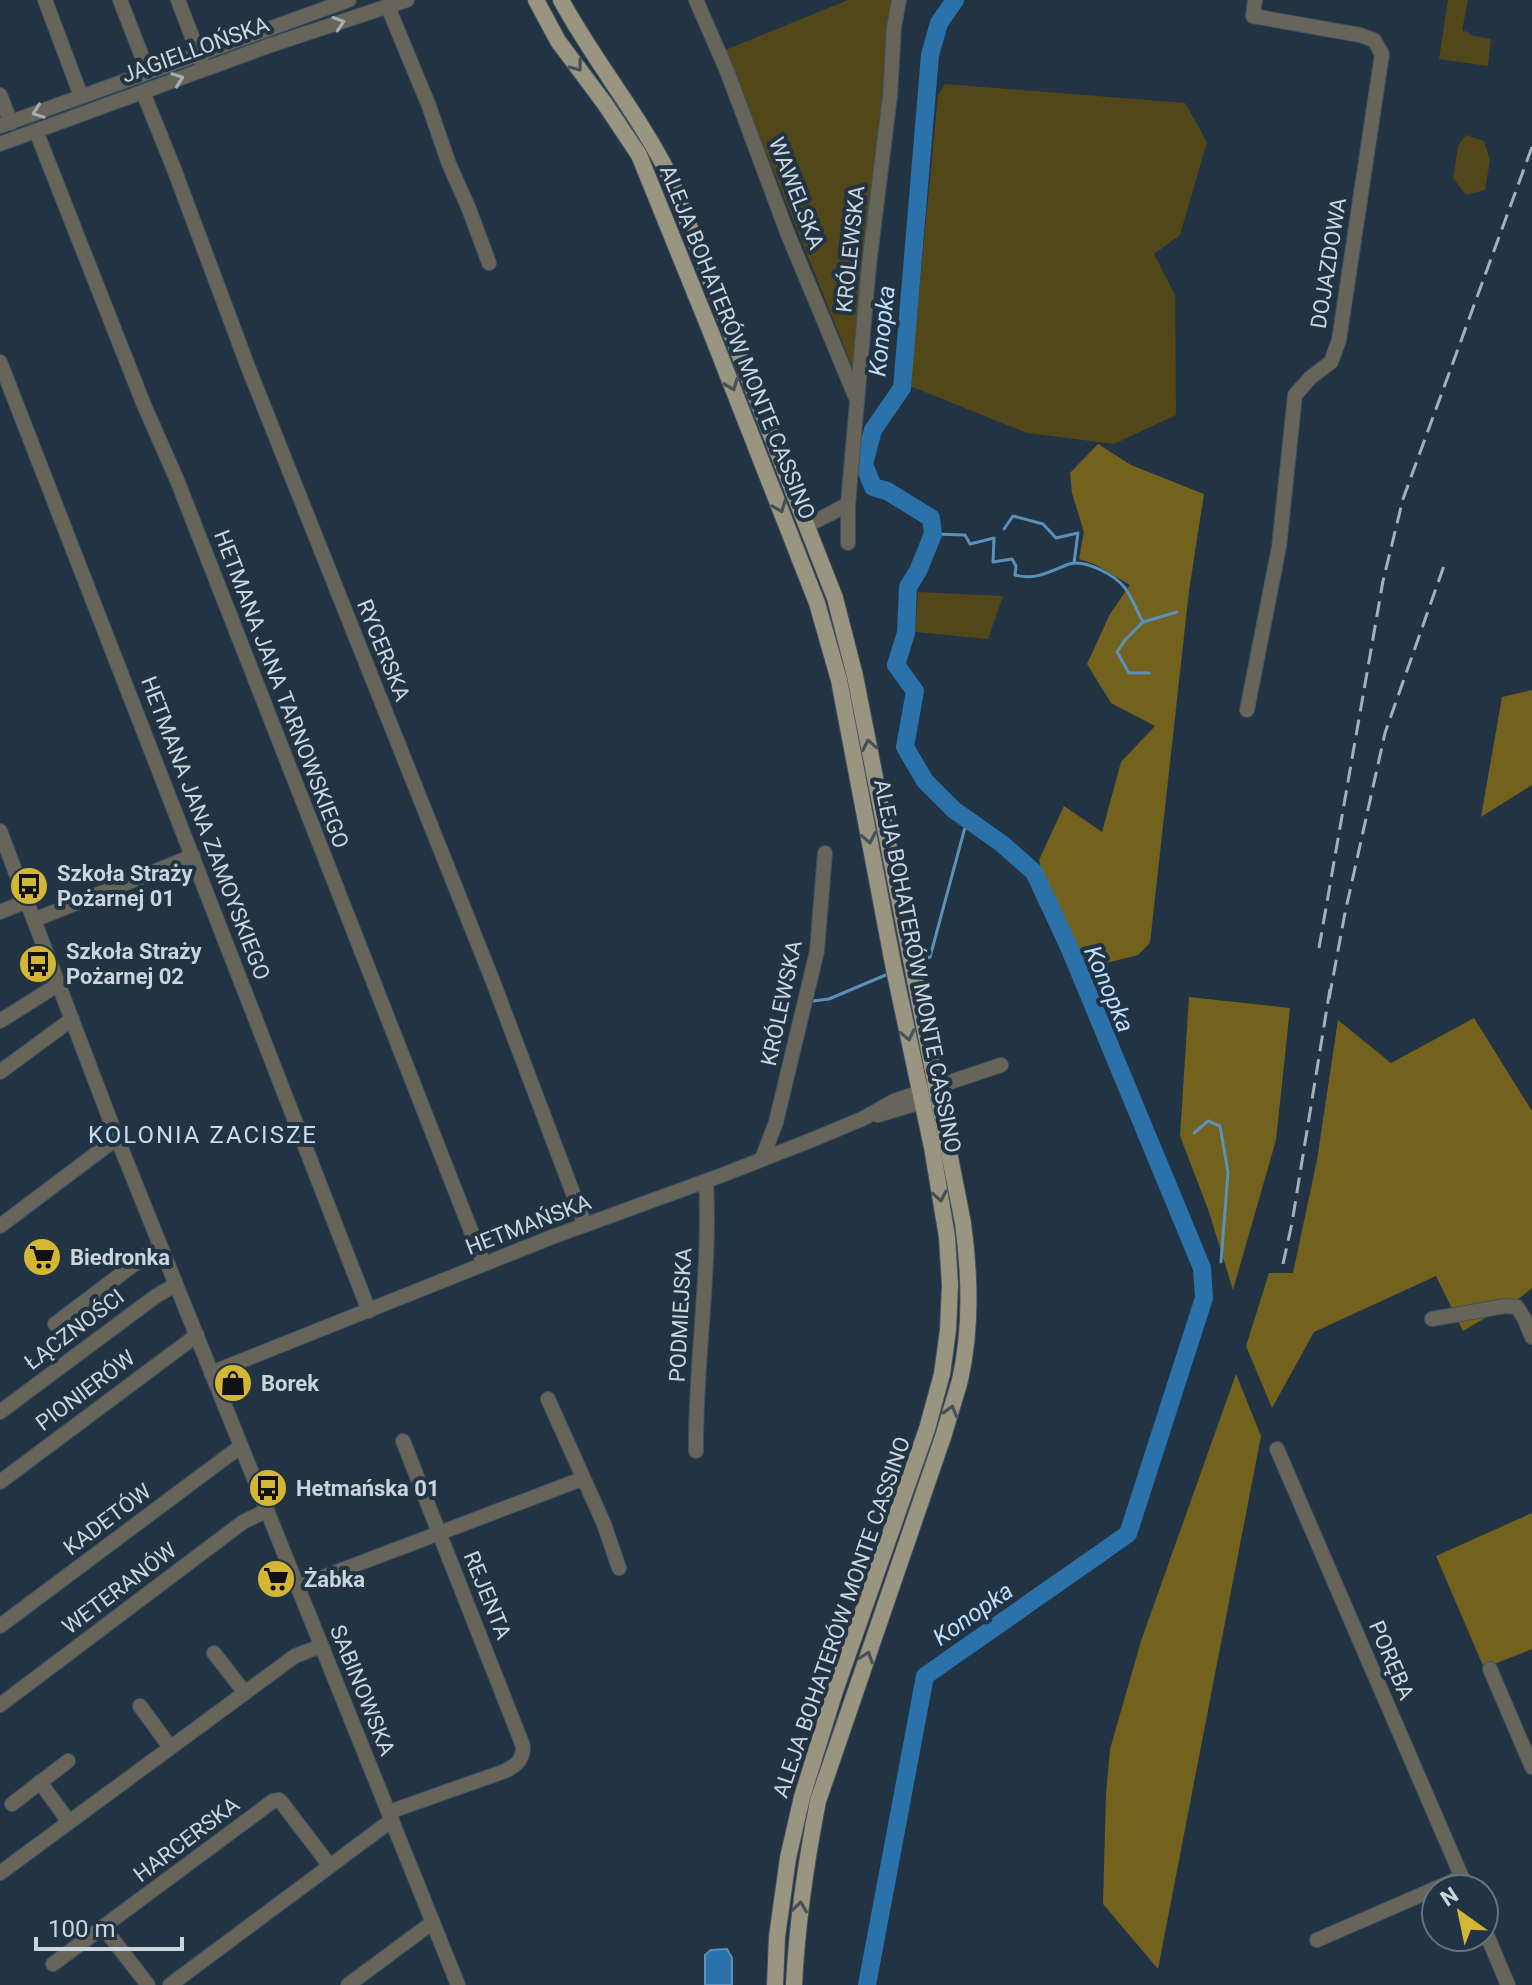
<svg xmlns="http://www.w3.org/2000/svg" width="1532" height="1985" viewBox="0 0 1532 1985" font-family="Roboto,sans-serif">
<style>
.green{fill:#524718}
.forest{fill:#73621d}
.water{fill:#2a72a9;stroke:#5a90b9;stroke-width:2}
.lines{fill:none;stroke-linecap:round;stroke-linejoin:round}
.stream{stroke:#5a90b9;stroke-width:3}
.river{stroke:#2a72a9;stroke-width:18}
.minor-casing{stroke:#40505f;stroke-width:16}
.major-casing{stroke:#40505f;stroke-width:18}
.minor{stroke:#67645a;stroke-width:14}
.major{stroke:#9a9580;stroke-width:16}
.rail{stroke:#a3b0ba;stroke-width:3;stroke-dasharray:16 8;stroke-linecap:butt}
.oneway{stroke:#a7adb0}
.oneway2{stroke:#465055}
.labels{text-anchor:middle;stroke-width:8;stroke-linejoin:round;paint-order:stroke}
.street-label{font-size:22px;fill:#cad5de;stroke:#223343}
.poi-label{font-size:22px;font-weight:bold;fill:#cad5de;stroke:#223343;text-anchor:start}
.water-label{font-size:24px;font-style:italic;fill:#bcdffe;stroke:#223343}
.neighbourhood-label{font-size:24px;letter-spacing:2px;fill:#c6dcf0;stroke:#223343}
</style>
<rect width="100%" height="100%" fill="#223343"/>
<g class="green">
<path d="M848,0H891L855,374L725,50Z"/>
<path d="M1448,0H1468L1462,31L1469,32V35L1491,39L1488,66L1439,59Z"/>
<path d="M945,84L1185,103L1207,142L1180,235L1154,254L1175,295L1176,415L1114,444L1027,433L910,386L938,95Z"/>
<path d="M1466,135L1484,141L1490,160L1485,190L1466,195L1453,178L1458,146Z"/>
<path d="M918,592L1003,596L988,639L915,632Z"/>
</g>
<g class="forest">
<path d="M1098,444L1131,465L1204,494L1189,591L1150,943L1138,955L1098,965L1057,943L1039,860L1064,806L1102,832L1121,762L1155,726L1111,703L1087,664L1110,614L1130,585L1094,564L1079,559L1084,532L1072,493L1070,473Z"/>
<path d="M1532,690V785L1481,817L1502,697Z"/>
<path d="M1189,997L1290,1008L1276,1140L1233,1290L1209,1212L1180,1136Z"/>
<path d="M1474,1018L1532,1111V1288L1521,1297L1463,1331L1436,1276L1314,1332L1272,1408L1246,1346L1269,1273H1293L1317,1160L1338,1020L1391,1063Z"/>
<path d="M1236,1374L1261,1436L1158,1969L1103,1904L1106,1795L1110,1749L1141,1641Z"/>
<path d="M1532,1513V1649L1484,1668L1436,1556Z"/>
</g>
<path class="water" d="M727,1949L732,1958V1985H705V1955L711,1950Z"/>
<g class="lines">
<g class="stream">
<path d="M1004,529L1013,516L1043,524L1056,538L1078,533L1074,563"/>
<path d="M933,534L965,535L970,544L994,538L993,562L1012,559L1016,566L1015,575C1035,581 1051,571 1069,564C1085,559 1115,575 1125,588C1132,598 1137,611 1143,622L1125,640L1117,652L1129,673H1149"/>
<path d="M1143,622L1177,612"/>
<path d="M917,962L930,957L967,820"/>
<path d="M813,1001L829,999L888,974"/>
<path d="M1194,1133L1208,1121L1220,1126L1228,1172L1221,1262"/>
</g>
<path class="river" d="M867,1985L925,1676L1128,1534L1204,1298L1202,1268L1069,947L1034,872L1001,843L954,810L925,781L905,747L915,691L896,665L906,633L908,587L918,571L933,534L931,518L887,491L873,487L864,464L873,430L902,388L930,55L939,23L955,0"/>
<defs>
<g id="minor">
<path d="M45,0L81,96"/>
<path d="M120,0L148,72"/>
<path d="M178,0L202,63"/>
<path d="M696,0L727,71L787,232L856,398"/>
<path d="M388,7L429,106L449,164L469,209L489,263"/>
<path d="M143,92L174,169L248,367L492,979L585,1225"/>
<path d="M0,95L11,123"/>
<path d="M0,126L349,0"/>
<path d="M36,131L144,405L177,480L484,1264"/>
<path d="M0,144L271,45L407,0"/>
<path d="M0,362L369,1311"/>
<path d="M807,525L826,516L848,504"/>
<path d="M848,543V504L869,265L890,96L894,27L899,0"/>
<path d="M1247,710L1279,547L1295,395L1310,378L1331,362L1339,340L1382,54L1374,40L1360,35L1253,16L1255,0"/>
<path d="M0,831L117,1138L458,1985"/>
<path d="M0,912L27,901"/>
<path d="M34,920L193,856"/>
<path d="M0,1021L59,984"/>
<path d="M0,1072L72,1019"/>
<path d="M878,1115L931,1099"/>
<path d="M762,1159L776,1122L817,951L825,853"/>
<path d="M0,1226L117,1138"/>
<path d="M1432,1319L1505,1306L1517,1307L1524,1318L1532,1337"/>
<path d="M55,1324L149,1253L160,1247"/>
<path d="M211,1373L552,1237L725,1174L814,1139L862,1119L894,1101L1001,1065"/>
<path d="M548,1399L604,1524L619,1568"/>
<path d="M0,1412L156,1296L175,1285"/>
<path d="M1277,1449L1467,1889"/>
<path d="M696,1451C695,1361 711,1272 706,1181"/>
<path d="M0,1482L197,1335"/>
<path d="M297,1587L582,1479"/>
<path d="M0,1626L241,1446"/>
<path d="M214,1653L245,1693"/>
<path d="M1490,1669L1532,1767"/>
<path d="M0,1705L243,1522L266,1511"/>
<path d="M140,1706L170,1747"/>
<path d="M40,1782L69,1822"/>
<path d="M12,1804L68,1761"/>
<path d="M389,1812L505,1771C517,1765 523,1760 523,1746L403,1441"/>
<path d="M0,1873L295,1656L321,1646"/>
<path d="M103,1927L148,1985"/>
<path d="M1484,1928L1508,1985"/>
<path d="M1317,1940L1462,1877"/>
<path d="M53,1964L273,1801L279,1800L282,1803L330,1866"/>
<path d="M170,1985L392,1820"/>
<path d="M348,1985L433,1922"/>
</g>
<g id="major">
<path d="M536,0L558,41L605,104L639,155L712,335L817,603L839,680L894,969L932,1147L947,1237L950,1285L948,1330L942,1374L927,1429L835,1691L802,1797L788,1858L777,1937L775,1985"/>
<path d="M561,0C594,61 638,113 669,175L835,598L855,676L963,1223C970,1275 972,1328 960,1380C955,1398 949,1416 944,1434L818,1801C806,1862 797,1923 794,1985"/>
</g>
</defs>
<use href="#minor" class="minor-casing"/>
<use href="#major" class="major-casing"/>
<use href="#minor" class="minor"/>
<use href="#major" class="major"/>
<g class="rail">
<path d="M1319,948L1383,581L1403,499L1532,147"/>
<path d="M1329,999L1345,913L1385,733L1446,560"/>
<path d="M1283,1264L1292,1223L1330,989"/>
</g>
</g>
<defs><path id="oneway-chevron" d="M-2-3.5L2.5 0L-2 3.5" fill="none" stroke-width="1.6" stroke-linecap="round" stroke-linejoin="round" transform="scale(2)"/></defs>
<g class="oneway">
<use href="#oneway-chevron" transform="translate(339 23) rotate(-18)"/>
<use href="#oneway-chevron" transform="translate(178 79) rotate(-20)"/>
<use href="#oneway-chevron" transform="translate(38 112) rotate(160)"/>
</g>
<g class="oneway2">
<use href="#oneway-chevron" transform="translate(577 66) rotate(53)"/>
<use href="#oneway-chevron" transform="translate(732 385) rotate(69)"/>
<use href="#oneway-chevron" transform="translate(780 507) rotate(68)"/>
<use href="#oneway-chevron" transform="translate(869 745) rotate(-101)"/>
<use href="#oneway-chevron" transform="translate(869 838) rotate(79)"/>
<use href="#oneway-chevron" transform="translate(908 1035) rotate(78)"/>
<use href="#oneway-chevron" transform="translate(940 1196) rotate(80)"/>
<use href="#oneway-chevron" transform="translate(951 1411) rotate(-74)"/>
<use href="#oneway-chevron" transform="translate(867 1657) rotate(-71)"/>
<use href="#oneway-chevron" transform="translate(800 1907) rotate(-83)"/>
</g>
<defs>
<symbol id="bus-disc" viewBox="-11 -11 22 22"><circle r="9.5" fill="#d4b635" stroke="#223343"/><path d="M-5-6H5V4H4V6H2V4H-2V6H-4V4H-5ZM-3.5-4V0h7V-4ZM-3.5 1.2v1.5H-2V1.2ZM2 1.2v1.5H3.5V1.2Z" fill="#111"/></symbol>
<symbol id="supermarket-disc" viewBox="-11 -11 22 22"><circle r="9.5" fill="#d4b635" stroke="#223343"/><path d="M-6-5.5h2.5l.6 2H6L4.5 2H-2.5L-4.4-4H-6ZM-1.5 3.2a1.3 1.3 0 1 0 .1 0ZM3 3.2a1.3 1.3 0 1 0 .1 0Z" fill="#111"/></symbol>
<symbol id="shop-disc" viewBox="-11 -11 22 22"><circle r="9.5" fill="#d4b635" stroke="#223343"/><path d="M-5-2.5h2.3a2.7 3.5 0 0 1 5.4 0H5L5.5 6h-11ZM-1.5-2.5h3a1.5 2.3 0 0 0-3 0Z" fill="#111"/></symbol>
</defs>
<g fill-rule="evenodd">
<use href="#bus-disc" x="7" y="864" width="44" height="44"/>
<use href="#bus-disc" x="16" y="942" width="44" height="44"/>
<use href="#supermarket-disc" x="20" y="1235" width="44" height="44"/>
<use href="#shop-disc" x="211" y="1361" width="44" height="44"/>
<use href="#bus-disc" x="246" y="1466" width="44" height="44"/>
<use href="#supermarket-disc" x="254" y="1557" width="44" height="44"/>
</g>
<g class="labels">
<g class="street-label">
<text transform="translate(195 49) rotate(-20)" y="8">JAGIELLOŃSKA</text>
<text transform="translate(797 193) rotate(69)" y="8">WAWELSKA</text>
<text transform="translate(850 249) rotate(-84)" y="8">KRÓLEWSKA</text>
<text transform="translate(1328 263) rotate(-81)" y="8">DOJAZDOWA</text>
<text transform="translate(738 342) rotate(68)" y="8">ALEJA BOHATERÓW MONTE CASSINO</text>
<text transform="translate(384 650) rotate(68)" y="8">RYCERSKA</text>
<text transform="translate(282 689) rotate(69)" y="8">HETMANA JANA TARNOWSKIEGO</text>
<text transform="translate(206 828) rotate(69)" y="8">HETMANA JANA ZAMOYSKIEGO</text>
<text transform="translate(918 966) rotate(79)" y="8">ALEJA BOHATERÓW MONTE CASSINO</text>
<text transform="translate(781 1003) rotate(-78)" y="8">KRÓLEWSKA</text>
<text transform="translate(528 1224) rotate(-21)" y="8">HETMAŃSKA</text>
<text transform="translate(680 1315) rotate(-87)" y="8">PODMIEJSKA</text>
<text transform="translate(74 1329) rotate(-37)" y="8">ŁĄCZNOŚCI</text>
<text transform="translate(85 1390) rotate(-37)" y="8">PIONIERÓW</text>
<text transform="translate(107 1519) rotate(-37)" y="8">KADETÓW</text>
<text transform="translate(119 1588) rotate(-37)" y="8">WETERANÓW</text>
<text transform="translate(488 1595) rotate(68)" y="8">REJENTA</text>
<text transform="translate(841 1617) rotate(-71)" y="8">ALEJA BOHATERÓW MONTE CASSINO</text>
<text transform="translate(1392 1660) rotate(67)" y="8">PORĘBA</text>
<text transform="translate(363 1690) rotate(68)" y="8">SABINOWSKA</text>
<text transform="translate(186 1839) rotate(-37)" y="8">HARCERSKA</text>
</g>
<g class="poi-label">
<text x="57" y="881">Szkoła Straży<tspan x="57" dy="25">Pożarnej 01</tspan></text>
<text x="66" y="959">Szkoła Straży<tspan x="66" dy="25">Pożarnej 02</tspan></text>
<text x="70" y="1265">Biedronka</text>
<text x="261" y="1391">Borek</text>
<text x="296" y="1496">Hetmańska 01</text>
<text x="304" y="1587">Żabka</text>
</g>
<g class="water-label">
<text transform="translate(882 331) rotate(-84)" y="8">Konopka</text>
<text transform="translate(1109 989) rotate(67)" y="8">Konopka</text>
<text transform="translate(973 1614) rotate(-35)" y="8">Konopka</text>
</g>
<g class="neighbourhood-label">
<text x="203" y="1143">KOLONIA ZACISZE</text>
</g>
</g>
<g transform="translate(1460 1913) rotate(327)"><circle r="38" fill="#223343" stroke="#657481" stroke-width="2"/>
<path d="M0-6L14 30L0 20L-14 30Z" fill="#d4b635"/>
<text y="-12" font-size="22" font-weight="bold" text-anchor="middle" fill="#cad5de">N</text>
</g>
<path d="M36 1937v12h146v-12" fill="none" stroke="#cad5de" stroke-width="4"/>
<text x="48" y="1937" font-size="24" fill="#cad5de" stroke="#223343" stroke-width="6" paint-order="stroke">100 m</text>
</svg>
